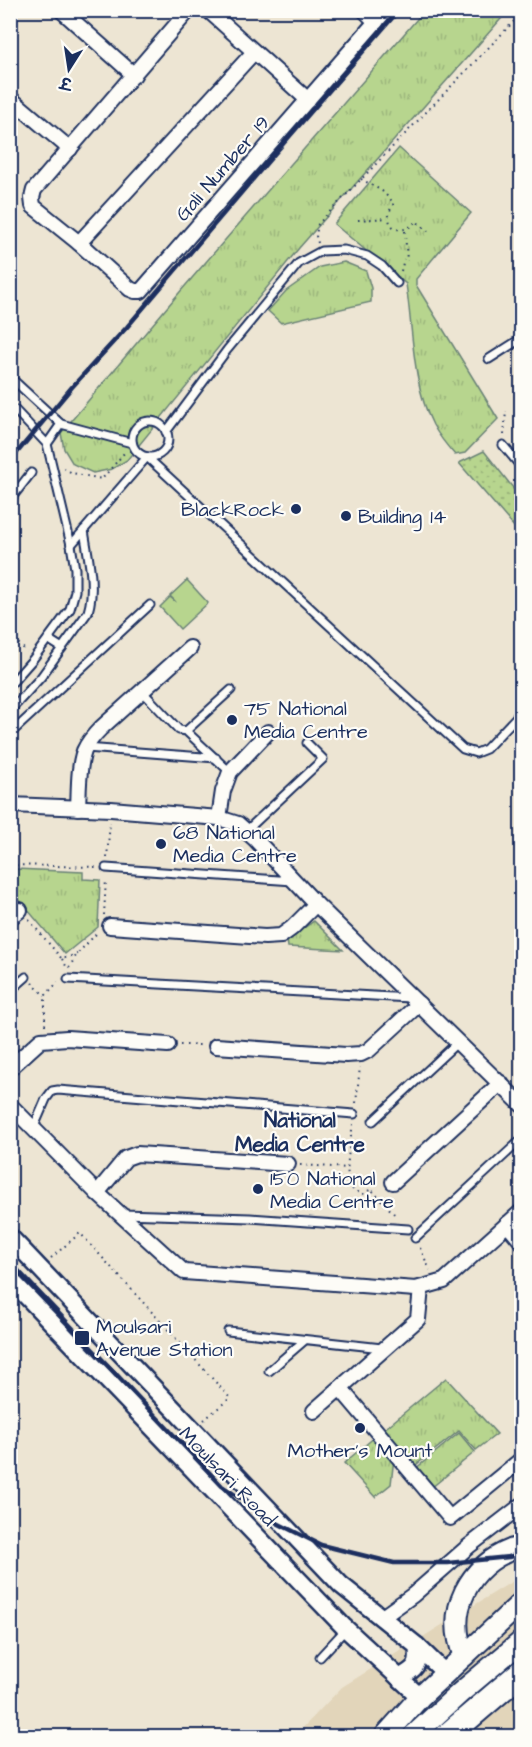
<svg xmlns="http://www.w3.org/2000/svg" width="532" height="1747" viewBox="0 0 532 1747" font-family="'Architects Daughter','Playpen Sans Deva',sans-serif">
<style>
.built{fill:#e2d5ba}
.grass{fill:url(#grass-tufts);stroke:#698276;stroke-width:1.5}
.garden{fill:url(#garden-dots);stroke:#698276;stroke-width:1.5}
.pitch{fill:#b7d58e;stroke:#698276;stroke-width:1.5}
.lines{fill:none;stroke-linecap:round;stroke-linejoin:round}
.service-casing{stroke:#1b2f5e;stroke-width:11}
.minor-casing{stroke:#1b2f5e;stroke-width:18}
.tertiary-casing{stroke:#1b2f5e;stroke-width:21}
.secondary-casing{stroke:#1b2f5e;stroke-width:24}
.motorway-casing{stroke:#1b2f5e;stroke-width:28}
.path{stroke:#1b2f5e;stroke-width:2;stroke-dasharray:1.5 4.5;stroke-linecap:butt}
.service{stroke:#fdfcf7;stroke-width:7}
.minor{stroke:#fdfcf7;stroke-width:14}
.tertiary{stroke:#fdfcf7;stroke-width:16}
.secondary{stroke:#fdfcf7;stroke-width:20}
.motorway{stroke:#fdfcf7;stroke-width:24}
.rail{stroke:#1b2f5e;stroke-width:4.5}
.poi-dot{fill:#1b2f5e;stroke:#fdfcf7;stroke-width:2}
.labels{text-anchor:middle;stroke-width:4.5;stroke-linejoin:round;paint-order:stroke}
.street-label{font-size:20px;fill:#1b2f5e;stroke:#fdfcf7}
.poi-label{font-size:20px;fill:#1b2f5e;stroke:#fdfcf7;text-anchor:start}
.neighbourhood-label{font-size:21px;font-weight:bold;fill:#1b2f5e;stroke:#fdfcf7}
</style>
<defs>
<pattern id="grass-tufts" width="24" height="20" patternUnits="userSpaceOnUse" patternTransform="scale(1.5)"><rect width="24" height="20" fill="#b7d58e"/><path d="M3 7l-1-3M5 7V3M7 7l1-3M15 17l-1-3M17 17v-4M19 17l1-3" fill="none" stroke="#9db77d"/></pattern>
<pattern id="garden-dots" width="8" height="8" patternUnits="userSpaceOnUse" patternTransform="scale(1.5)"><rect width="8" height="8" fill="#b7d58e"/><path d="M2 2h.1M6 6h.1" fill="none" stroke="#9db77d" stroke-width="1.8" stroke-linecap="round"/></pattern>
</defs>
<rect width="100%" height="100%" fill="#ede5d3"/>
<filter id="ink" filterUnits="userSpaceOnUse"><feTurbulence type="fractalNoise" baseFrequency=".0167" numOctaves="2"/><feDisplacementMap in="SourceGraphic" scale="12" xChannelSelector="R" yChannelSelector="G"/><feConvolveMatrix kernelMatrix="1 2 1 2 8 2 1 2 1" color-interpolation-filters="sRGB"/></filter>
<g filter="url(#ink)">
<path class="built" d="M521,1576V1736H295L342,1687Z"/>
<g class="grass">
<path d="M424,11H508L299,248L127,460L112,469L93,473L73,464L64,449L61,433L179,293Z"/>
<path d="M399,148L471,213L416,279V285L498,419L465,453L455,455C447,446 439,436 433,425C412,384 413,329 406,284L334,224Z"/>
<path d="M344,262L366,271L371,288V302L281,323L268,311L286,291L320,267Z"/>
<path d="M15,869L83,872V879L100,880L98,927L65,954L11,890L10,883L15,878Z"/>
<path d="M314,921L343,950L288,947L287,940Z"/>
<path d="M446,1378L497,1434L476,1450L459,1431L412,1468L382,1431Z"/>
<path d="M459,1433L475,1452L431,1488L415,1469Z"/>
<path d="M376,1436L394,1458L391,1484L375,1497L344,1463Z"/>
</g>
<path class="garden" d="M484,451L521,498L519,510L521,513V535L459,463Z"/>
<path class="pitch" d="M187,580L208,603L180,629L160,607L170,597L176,602L170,596Z"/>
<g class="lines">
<defs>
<g id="service">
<path d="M489,359L522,338"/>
<path d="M10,377L61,424L132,443"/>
<path d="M10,409L15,410L47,444L71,545L75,569V591L70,609L33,659L10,685"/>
<circle cx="150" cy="439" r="18"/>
<path d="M166,432L227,350L299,263L321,251L344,250L367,256L382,266L397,283"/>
<path d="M47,444L61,424"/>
<path d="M503,445L522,468"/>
<path d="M10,500L31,473"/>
<path d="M71,545L147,457L463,749L476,753L486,749L522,711"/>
<path d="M48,639L62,648"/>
<path d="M142,691L179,730L186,731L230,772"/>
<path d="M10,711L41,677L88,612C96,586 88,558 84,530"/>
<path d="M186,731L231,690"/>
<path d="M10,734L150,605"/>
<path d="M86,748L216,758"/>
<path d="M246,831L323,759L307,743"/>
<path d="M106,868L293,881"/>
<path d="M68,979L410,998"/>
<path d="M10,991L26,977"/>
<path d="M373,1121L458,1042"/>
<path d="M33,1129L46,1099L52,1091L58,1090L354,1114"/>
<path d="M123,1214L250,1218L408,1229"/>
<path d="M415,1238L522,1139"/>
<path d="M228,1331L382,1348"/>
<path d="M269,1371L305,1340"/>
<path d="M320,1657L346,1629"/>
</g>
<g id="minor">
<path d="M61,10L134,75"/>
<path d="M189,10L34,190L32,198L33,206L79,243L130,289L135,291H141L386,10"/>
<path d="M208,10L308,100"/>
<path d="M364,10L376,22"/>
<path d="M10,98L70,149"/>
<path d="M79,243L254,52"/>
<path d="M10,805L111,809L219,818L238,824L255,839L316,904L522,1105"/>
<path d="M78,808C79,790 78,768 84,751C88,742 94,735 101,728L190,648"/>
<path d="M219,818L223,791L230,772L268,732"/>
<path d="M10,918L20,910"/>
<path d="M110,926L265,937L281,936L292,928L316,904"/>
<path d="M216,1046L346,1055L361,1054L369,1050L419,1004"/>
<path d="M10,1068L41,1040L67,1038L168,1045"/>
<path d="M10,1105L97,1193L184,1272L416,1289L444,1281L522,1211"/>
<path d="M393,1182L501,1083"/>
<path d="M97,1193L126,1158L137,1154L288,1164"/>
<path d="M507,1224L522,1242"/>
<path d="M340,1388L450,1518L522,1459"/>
<path d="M314,1411L418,1319L421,1288"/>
<path d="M381,1618L413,1595L469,1546L522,1505"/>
</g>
<g id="tertiary">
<path d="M10,1237L341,1585L417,1646L445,1673"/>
<path d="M10,1279L344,1627L420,1697"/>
<path d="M399,1678C416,1669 420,1665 417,1646"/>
</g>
<g id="secondary">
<path d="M464,1656C445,1610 469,1566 513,1549L522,1552"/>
<path d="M385,1736L420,1697L522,1602"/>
<path d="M413,1736L460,1693L522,1641"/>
</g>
<path id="motorway" d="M447,1736L522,1672"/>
</defs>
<use href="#service" class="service-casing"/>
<use href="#minor" class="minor-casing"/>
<use href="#tertiary" class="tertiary-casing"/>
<use href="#secondary" class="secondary-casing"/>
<use href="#motorway" class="motorway-casing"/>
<g class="path">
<path d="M361,179L382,191L394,203C379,224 400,240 416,221L432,234"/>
<path d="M358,220L388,218"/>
<path d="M405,231L407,261"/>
<path d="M318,243L316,236L318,224L522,13"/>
<path d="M401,271L404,259"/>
<path d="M504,435L506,411"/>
<path d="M64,468L72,473L102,479L125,452"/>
<path d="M10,635L27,652"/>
<path d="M107,858L110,822"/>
<path d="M10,865L97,867"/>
<path d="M104,915L106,879"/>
<path d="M29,920L62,959L77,954"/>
<path d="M62,959L68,969"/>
<path d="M69,968L77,954L97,933"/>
<path d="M32,983L45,996"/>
<path d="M45,1025V996L58,982"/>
<path d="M180,1045H204"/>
<path d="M356,1103L360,1067"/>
<path d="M353,1124C351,1138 343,1175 351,1187C353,1191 359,1192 363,1194L371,1189L397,1217"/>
<path d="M300,1165L348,1168"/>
<path d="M420,1248L430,1270"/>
<path d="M51,1258L80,1233L230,1398L204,1420"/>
</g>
<use href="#service" class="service"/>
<use href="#minor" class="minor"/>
<use href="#tertiary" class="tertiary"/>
<use href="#secondary" class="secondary"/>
<use href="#motorway" class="motorway"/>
<g class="rail">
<path d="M10,461L72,387L127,327L275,153L399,10"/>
<path d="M10,1262L222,1486L277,1523L321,1545L394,1563H448L509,1557L522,1553"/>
</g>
</g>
</g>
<g class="poi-dot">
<circle cx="296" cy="509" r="6"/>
<circle cx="346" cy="516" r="6"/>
<circle cx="232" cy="720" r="6"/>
<circle cx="161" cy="844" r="6"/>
<circle cx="258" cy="1189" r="6"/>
<rect x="74" y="1330" width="16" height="16" rx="3"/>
<circle cx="360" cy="1428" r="6"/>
</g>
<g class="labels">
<g class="street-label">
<text transform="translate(222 168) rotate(-49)" y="7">Gali Number 19</text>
<text transform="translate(228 1476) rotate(46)" y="7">Moulsari Road</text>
</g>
<g class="poi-label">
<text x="284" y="516" text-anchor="end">BlackRock</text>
<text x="358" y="523">Building 14</text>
<text x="244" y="715">75 National<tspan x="244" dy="23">Media Centre</tspan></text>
<text x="173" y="839">68 National<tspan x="173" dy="23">Media Centre</tspan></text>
<text x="270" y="1185">150 National<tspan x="270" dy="23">Media Centre</tspan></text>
<text x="96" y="1333">Moulsari<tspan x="96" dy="23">Avenue Station</tspan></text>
<text x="360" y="1457" text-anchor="middle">Mother's Mount</text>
</g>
<g class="neighbourhood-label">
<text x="300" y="1127">National<tspan x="300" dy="24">Media Centre</tspan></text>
</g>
</g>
<rect width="532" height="1747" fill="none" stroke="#fdfcf7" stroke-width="36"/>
<rect x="18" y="18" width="496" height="1711" fill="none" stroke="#1b2f5e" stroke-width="2" filter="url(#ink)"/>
<g transform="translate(69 69) rotate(192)" stroke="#fdfcf7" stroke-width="4.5" paint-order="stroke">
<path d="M0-4.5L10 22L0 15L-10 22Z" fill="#1b2f5e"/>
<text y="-9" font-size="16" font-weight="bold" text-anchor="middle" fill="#1b2f5e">उ</text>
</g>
</svg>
